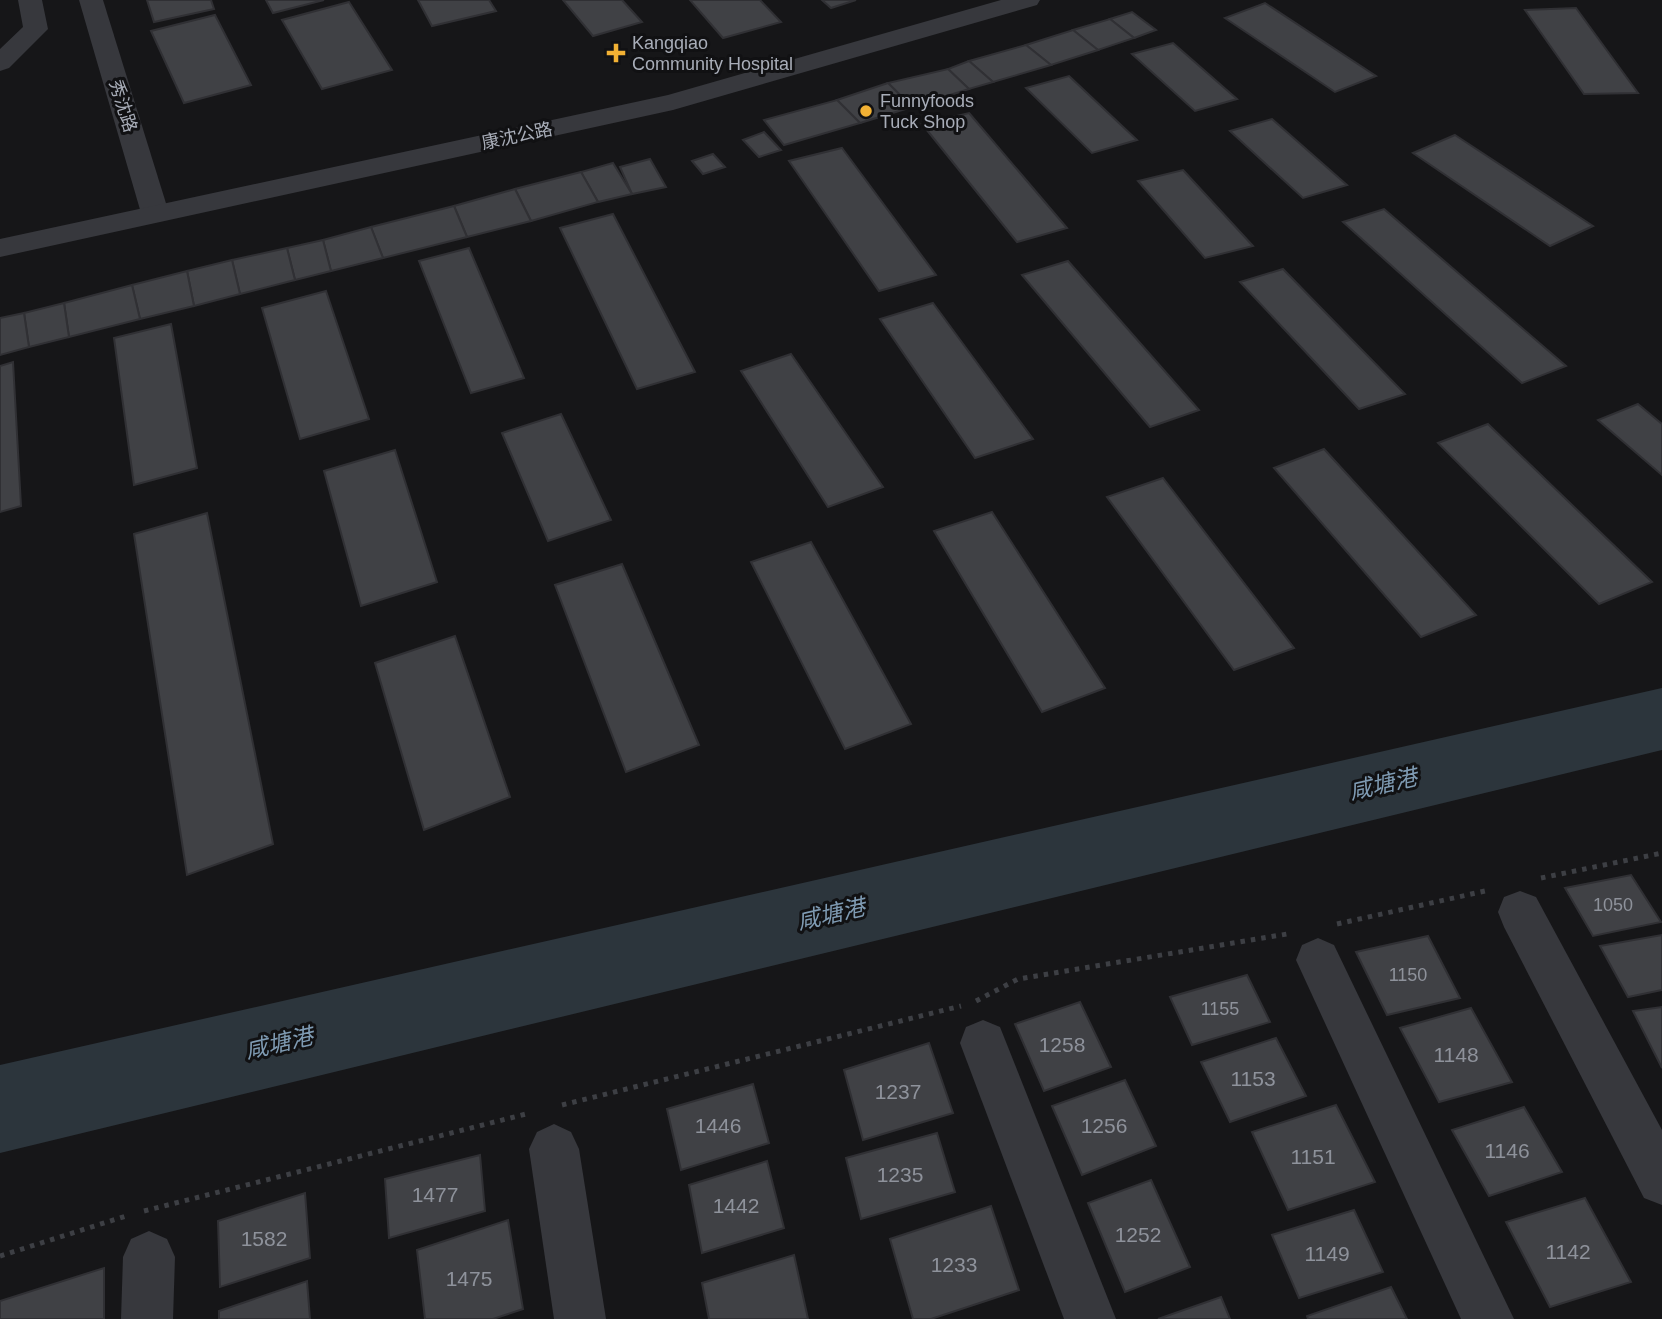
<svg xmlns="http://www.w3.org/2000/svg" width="1662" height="1319" viewBox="0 0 1662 1319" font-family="Arial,'Noto Sans SC',sans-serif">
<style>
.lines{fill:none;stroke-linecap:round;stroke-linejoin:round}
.river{fill:#2c353c;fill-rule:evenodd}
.building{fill:#404145;stroke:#303034;stroke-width:2}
.path{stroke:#3d3f44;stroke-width:5;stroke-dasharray:4.5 6;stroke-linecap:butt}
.minor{fill:#37383d;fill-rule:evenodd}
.tertiary{fill:#37383d;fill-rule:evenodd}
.poi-dot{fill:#f2b134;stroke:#111113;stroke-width:2.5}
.labels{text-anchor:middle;stroke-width:6;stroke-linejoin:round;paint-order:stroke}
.far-poi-label{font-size:18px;fill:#a8adb8;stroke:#111113;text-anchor:start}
.far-street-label{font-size:18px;fill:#a8adb8;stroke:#111113}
.number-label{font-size:18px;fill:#8e929b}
.near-number-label{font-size:21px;fill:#8e929b}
.water-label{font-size:23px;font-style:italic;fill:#7f9bb3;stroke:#111113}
</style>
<rect width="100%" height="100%" fill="#161618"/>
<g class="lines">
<path class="river" d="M1662,688V750L0,1153V1065Z"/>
</g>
<g class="building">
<path d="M147,0H211L214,9L154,22Z"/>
<path d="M266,0H324L273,13Z"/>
<path d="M418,0H489L496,11L432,26Z"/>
<path d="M563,0H622L642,22L593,36Z"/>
<path d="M690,0H760L781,22L723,38Z"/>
<path d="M822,0H856L831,8Z"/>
<path d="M349,2L392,70L322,89L282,20Z"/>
<path d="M1265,3L1376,76L1335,92L1225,18Z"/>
<path d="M1576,8L1638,93L1584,94L1525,10Z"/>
<path d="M1132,12L1156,30L1134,38L1110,19Z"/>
<path d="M215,15L251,85L184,103L151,31Z"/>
<path d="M1110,19L1134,38L1098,50L1073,30Z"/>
<path d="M1073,30L1098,50L1051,65L1026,45Z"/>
<path d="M1173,43L1237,99L1195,111L1132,54Z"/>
<path d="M1026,45L1051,65L993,82L969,61Z"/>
<path d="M969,61L993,82L969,89L948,69Z"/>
<path d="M948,69L969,89L912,107L888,83Z"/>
<path d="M1069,76L1137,140L1092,153L1026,88Z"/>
<path d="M888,83L912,107L860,123L837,100Z"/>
<path d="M837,100L860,123L784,145L764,120Z"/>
<path d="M969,113L1067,228L1017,242L922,124Z"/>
<path d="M1272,119L1347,185L1303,198L1230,131Z"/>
<path d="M764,132L781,150L759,157L743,140Z"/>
<path d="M1455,135L1593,226L1550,246L1413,153Z"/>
<path d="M842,148L936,275L879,291L789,161Z"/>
<path d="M713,154L725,167L703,174L692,161Z"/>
<path d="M650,159L666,187L632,194L620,167Z"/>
<path d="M613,163L632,194L598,202L581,172Z"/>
<path d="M1183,170L1253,246L1205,258L1138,181Z"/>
<path d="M581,172L598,202L531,221L515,189Z"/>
<path d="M515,189L531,221L467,237L454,206Z"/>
<path d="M454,206L467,237L383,258L371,227Z"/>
<path d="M1384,209L1566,366L1522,383L1343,222Z"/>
<path d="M613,214L695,372L637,389L560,228Z"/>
<path d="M371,227L383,258L331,271L323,240Z"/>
<path d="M323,240L331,271L295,280L287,248Z"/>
<path d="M287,248L295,280L240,294L232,260Z"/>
<path d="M469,248L524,378L471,393L419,261Z"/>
<path d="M232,260L240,294L194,306L187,271Z"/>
<path d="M1068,261L1199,410L1150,427L1022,275Z"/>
<path d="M1283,269L1405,394L1359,409L1240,282Z"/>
<path d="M187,271L194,306L140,319L132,285Z"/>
<path d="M132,285L140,319L69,337L64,303Z"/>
<path d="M326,291L369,419L300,439L262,308Z"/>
<path d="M64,303L69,337L29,347L24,313Z"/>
<path d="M933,303L1033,439L975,458L880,319Z"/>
<path d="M24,313L29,347L0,355V318Z"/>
<path d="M171,324L197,468L134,485L114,338Z"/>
<path d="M791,354L883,487L828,507L741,371Z"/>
<path d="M13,362L21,506L0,512V366Z"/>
<path d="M1638,404L1662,424V475L1598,420Z"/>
<path d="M561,414L611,520L548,541L502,433Z"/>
<path d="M1488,424L1652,582L1599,604L1438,443Z"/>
<path d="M1324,449L1476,615L1421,637L1274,468Z"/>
<path d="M395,450L437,582L361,606L324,471Z"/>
<path d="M1163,478L1294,648L1234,670L1107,497Z"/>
<path d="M992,512L1105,688L1042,712L934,531Z"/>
<path d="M207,513L273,844L187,875L134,534Z"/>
<path d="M811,542L911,724L845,749L751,562Z"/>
<path d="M622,564L699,745L626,772L555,585Z"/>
<path d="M455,636L510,797L424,830L375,663Z"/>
<path d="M1631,875L1661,922L1593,936L1565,888Z"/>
<path d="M1662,935V990L1628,997L1600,946Z"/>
<path d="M1428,936L1460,998L1387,1015L1356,952Z"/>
<path d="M1247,975L1270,1022L1192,1045L1170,997Z"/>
<path d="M1080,1002L1111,1067L1044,1091L1015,1024Z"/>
<path d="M1662,1007V1068L1633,1011Z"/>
<path d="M1471,1008L1512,1082L1439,1102L1400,1028Z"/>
<path d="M1276,1038L1306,1096L1230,1122L1201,1062Z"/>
<path d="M929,1043L953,1113L863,1140L844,1070Z"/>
<path d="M1125,1080L1156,1146L1082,1175L1052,1106Z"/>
<path d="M753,1084L769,1143L681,1170L667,1109Z"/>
<path d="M1336,1105L1375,1182L1288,1210L1252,1132Z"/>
<path d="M1524,1107L1562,1172L1489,1196L1452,1130Z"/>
<path d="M937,1133L955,1192L861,1219L846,1158Z"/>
<path d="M480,1155L485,1211L389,1238L385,1179Z"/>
<path d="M767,1161L784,1228L702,1253L689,1185Z"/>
<path d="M1151,1180L1190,1267L1125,1292L1088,1203Z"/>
<path d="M305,1193L310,1258L220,1287L218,1221Z"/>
<path d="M1585,1198L1631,1282L1550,1307L1506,1222Z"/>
<path d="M991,1206L1019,1290L931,1319H913L890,1239Z"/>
<path d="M1354,1210L1383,1272L1299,1298L1272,1235Z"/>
<path d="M508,1220L523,1309L493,1319H425L417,1250Z"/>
<path d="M794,1255L808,1319H709L702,1283Z"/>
<path d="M104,1268V1319H0V1301Z"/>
<path d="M307,1281L310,1319H219V1311Z"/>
<path d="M1391,1287L1407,1319H1308L1307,1316Z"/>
<path d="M1221,1297L1230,1319H1158Z"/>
</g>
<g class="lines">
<g class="path">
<path d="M1541,878L1662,853"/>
<path d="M1337,924L1485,891"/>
<path d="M976,1001L1018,979L1287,934"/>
<path d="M562,1105L961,1006"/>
<path d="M144,1211L526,1114"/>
<path d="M0,1256L126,1216"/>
</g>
<g class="minor">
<path d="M18,0H42L48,29L9,68L0,71V49L23,27Z"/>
<path d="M79,0H103L169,213L165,219L155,222L145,219L141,213Z"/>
<path d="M1520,891L1536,897L1662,1130V1205L1644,1198L1504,927L1498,912L1504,897Z"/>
<path d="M1318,938L1334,945L1514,1319H1461L1296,960L1302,945Z"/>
<path d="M983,1020L1000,1027L1116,1319H1064L960,1043L966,1027Z"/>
<path d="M554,1124L571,1132L579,1149L606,1319H554L529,1149L537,1132Z"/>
<path d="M149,1231L167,1239L175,1257L173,1319H121L123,1257L131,1239Z"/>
</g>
<path class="tertiary" d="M1001,0H1040L1037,5L673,110L0,257V239L668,95Z"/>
</g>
<g class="poi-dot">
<path d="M612.5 42.5h7v7h7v7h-7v7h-7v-7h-7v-7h7z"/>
<circle cx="866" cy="111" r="7"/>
</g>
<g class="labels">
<g class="far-poi-label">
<text x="632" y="49">Kangqiao<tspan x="632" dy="21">Community Hospital</tspan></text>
<text x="880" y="107">Funnyfoods<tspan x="880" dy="21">Tuck Shop</tspan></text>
</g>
<g class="far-street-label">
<text transform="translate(123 106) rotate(73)" y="6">秀沈路</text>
<text transform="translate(517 136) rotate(-12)" y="6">康沈公路</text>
</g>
<g class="number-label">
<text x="1613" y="911">1050</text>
<text x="1408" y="981">1150</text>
<text x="1220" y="1015">1155</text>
</g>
<g class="near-number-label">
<text x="1062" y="1052">1258</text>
<text x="1456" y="1062">1148</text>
<text x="1253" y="1086">1153</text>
<text x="898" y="1099">1237</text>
<text x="718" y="1133">1446</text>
<text x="1104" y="1133">1256</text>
<text x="1507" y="1158">1146</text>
<text x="1313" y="1164">1151</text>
<text x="900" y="1182">1235</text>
<text x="435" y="1202">1477</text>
<text x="736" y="1213">1442</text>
<text x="1138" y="1242">1252</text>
<text x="264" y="1246">1582</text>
<text x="1568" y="1259">1142</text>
<text x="1327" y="1261">1149</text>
<text x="954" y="1272">1233</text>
<text x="469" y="1286">1475</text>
</g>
<g class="water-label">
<text transform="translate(1383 784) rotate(-13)" y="8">咸塘港</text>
<text transform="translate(831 914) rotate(-13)" y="8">咸塘港</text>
<text transform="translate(279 1043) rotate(-13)" y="8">咸塘港</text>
</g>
</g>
</svg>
